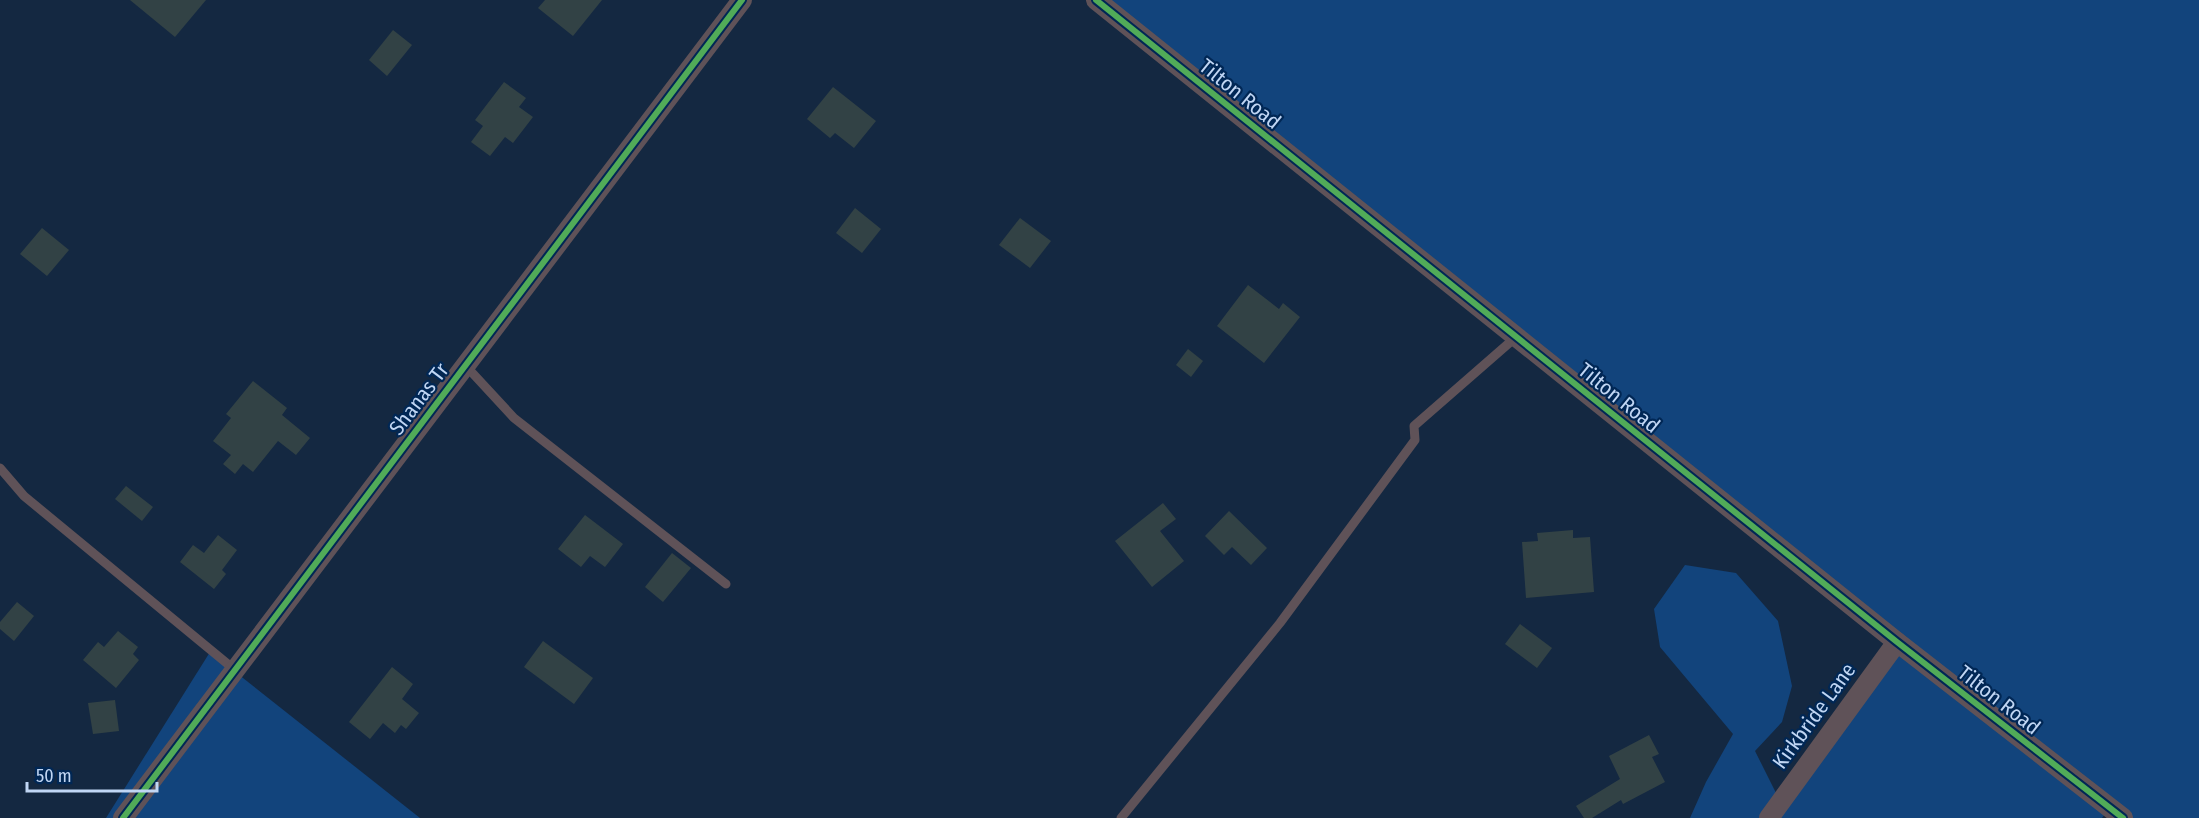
<svg xmlns="http://www.w3.org/2000/svg" width="2199" height="818" viewBox="0 0 2199 818" font-family="'Fira Sans Condensed',sans-serif">
<style>
.green{fill:#12447c}
.building{fill:#324245}
.lines{fill:none;stroke-linecap:round;stroke-linejoin:round}
.service{stroke:#5f5258;stroke-width:9}
.minor{stroke:#5f5258;stroke-width:20}
.cycleway-casing{stroke:#002755;stroke-width:10}
.cycleway{stroke:#51ab58;stroke-width:6}
.labels{text-anchor:middle;stroke-width:4.5;stroke-linejoin:round;paint-order:stroke}
.street-label{font-size:21px;fill:#c0d6f4;stroke:#002755}
</style>
<rect width="100%" height="100%" fill="#142841"/>
<g class="green">
<path d="M1093,0H2199V818H2124L2111,806L2102,818H1690L1706,782L1733,734L1660,647L1654,609L1685,565L1736,573L1778,621L1792,686L1782,722L1755,751L1776,793L1902,647Z"/>
<path d="M210,652L420,818H106Z"/>
</g>
<g class="building">
<path d="M130,0H206L175,37Z"/>
<path d="M545,0H602L573,36L538,8Z"/>
<path d="M393,30L412,45L387,76L369,60Z"/>
<path d="M504,82L526,98L519,107L533,117L513,143L505,137L490,156L471,142L483,126L475,120Z"/>
<path d="M833,87L876,121L854,148L835,133L830,138L807,119Z"/>
<path d="M855,208L881,229L862,253L836,233Z"/>
<path d="M1020,218L1051,241L1030,268L999,245Z"/>
<path d="M42,228L69,250L47,276L20,254Z"/>
<path d="M1248,285L1279,309L1283,303L1300,317L1264,363L1217,326Z"/>
<path d="M1188,349L1203,361L1191,377L1176,365Z"/>
<path d="M253,381L287,408L282,415L310,438L296,455L278,441L253,472L243,464L235,474L223,464L231,455L213,441L231,418L226,414Z"/>
<path d="M126,486L153,507L142,521L115,499Z"/>
<path d="M1163,503L1176,519L1160,531L1184,561L1152,587L1115,541Z"/>
<path d="M1229,511L1267,548L1251,565L1232,547L1224,555L1205,536Z"/>
<path d="M585,515L623,544L605,567L590,556L581,567L558,549Z"/>
<path d="M1573,530V538L1590,537L1594,592L1526,598L1522,542L1538,541L1537,533Z"/>
<path d="M218,535L237,550L222,570L226,574L214,589L180,562L193,545L204,553Z"/>
<path d="M672,553L691,568L663,602L645,587Z"/>
<path d="M17,602L34,616L14,641L0,629V622Z"/>
<path d="M1520,624L1552,648L1537,668L1505,644Z"/>
<path d="M118,631L138,647L133,654L139,660L116,688L83,660L98,642L104,647Z"/>
<path d="M543,641L593,678L574,704L524,667Z"/>
<path d="M392,667L413,684L402,699L419,713L406,729L401,725L395,733L383,723L370,739L349,722Z"/>
<path d="M115,700L119,731L93,734L88,703Z"/>
<path d="M1649,735L1659,754L1652,757L1665,782L1623,804L1621,800L1592,818H1584L1576,806L1620,779L1609,756Z"/>
</g>
<g class="lines">
<g class="service">
<path d="M465,365L514,418L726,584"/>
<path d="M0,468L24,496L235,670"/>
<path d="M1121,818L1280,623L1415,440L1414,426L1516,337"/>
</g>
<g class="minor">
<path d="M1096,0L1897,642L2123,818"/>
<path d="M123,818L742,0"/>
<path d="M1769,818L1897,642"/>
</g>
<defs>
<g id="cycleway">
<path d="M1096,0L1897,642L2123,818"/>
<path d="M123,818L742,0"/>
</g>
</defs>
<use href="#cycleway" class="cycleway-casing"/>
<use href="#cycleway" class="cycleway"/>
</g>
<g class="labels">
<g class="street-label">
<text transform="translate(1240 94) rotate(39)" y="7">Tilton Road</text>
<text transform="translate(1619 398) rotate(39)" y="7">Tilton Road</text>
<text transform="translate(419 399) rotate(-53)" y="7">Shanas Tr</text>
<text transform="translate(1999 700) rotate(38)" y="7">Tilton Road</text>
<text transform="translate(1814 716) rotate(-54)" y="7">Kirkbride Lane</text>
</g>
</g>
<path d="M27 782v9h130v-9" fill="none" stroke="#c0d6f4" stroke-width="3"/>
<text x="36" y="782" font-size="18" fill="#c0d6f4" stroke="#002755" stroke-width="4.5" paint-order="stroke">50 m</text>
</svg>
